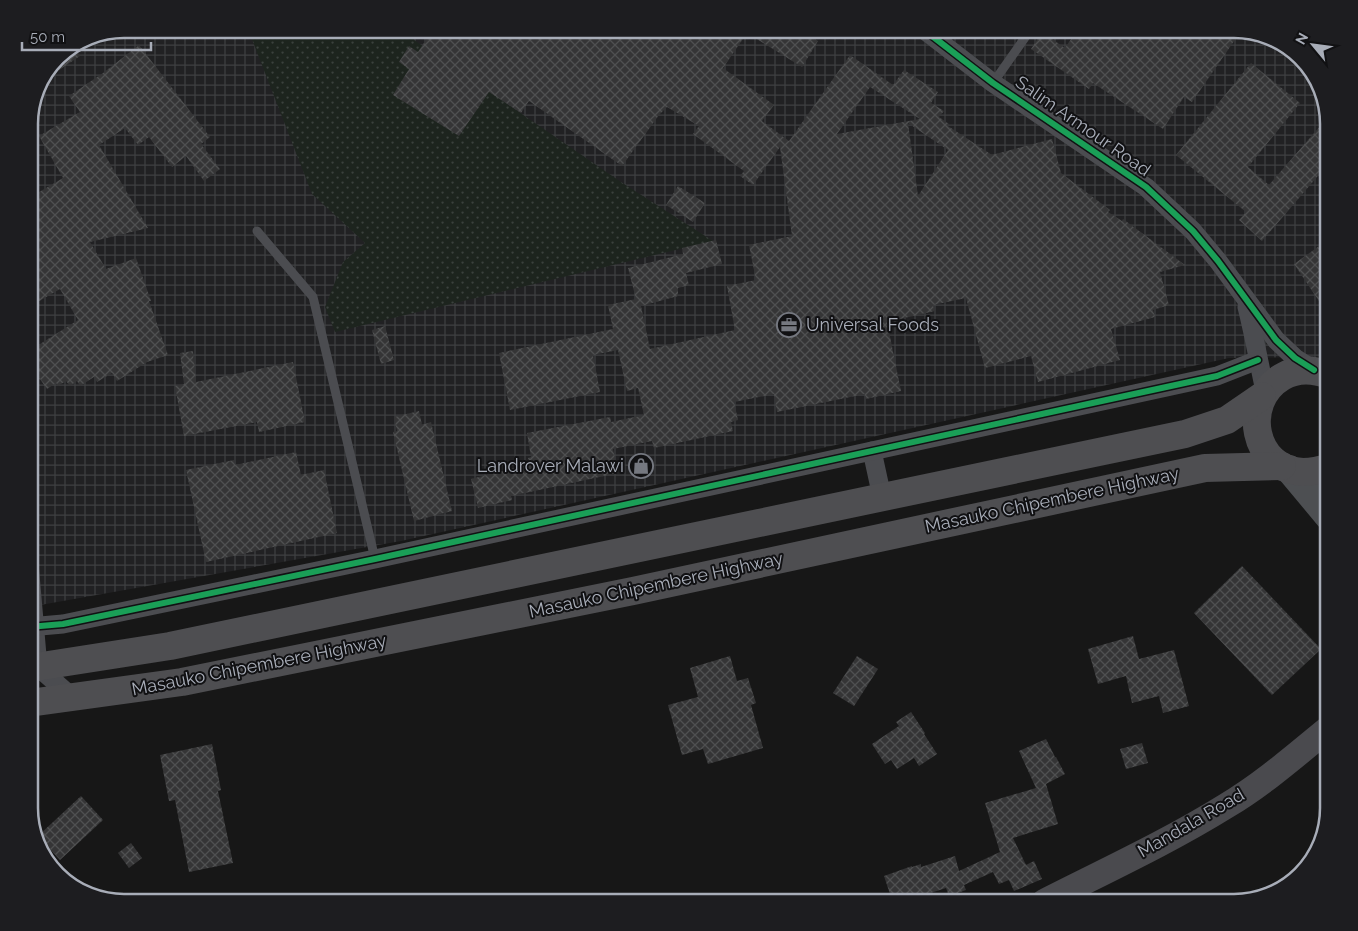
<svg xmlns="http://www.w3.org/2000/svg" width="1358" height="931" viewBox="0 0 1358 931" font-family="Raleway,sans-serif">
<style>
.industrial{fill:url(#industrial-grid)}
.grass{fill:url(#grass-dots)}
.building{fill:url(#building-cross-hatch);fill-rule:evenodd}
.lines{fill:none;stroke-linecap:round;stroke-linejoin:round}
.lane{stroke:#4b4c50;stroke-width:9}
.street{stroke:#4b4c50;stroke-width:19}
.secondary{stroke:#4a4a4e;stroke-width:26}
.primary{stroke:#4d4f52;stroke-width:28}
.highway{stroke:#4e4e51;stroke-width:28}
.cycleway-casing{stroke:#111113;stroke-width:9}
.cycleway{stroke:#1a9f57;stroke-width:6}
.labels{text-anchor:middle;stroke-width:4;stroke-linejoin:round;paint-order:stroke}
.street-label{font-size:18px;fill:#a8adb8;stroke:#111113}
.poi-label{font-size:18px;fill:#a8adb8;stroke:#111113;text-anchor:start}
.rim{fill:none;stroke:#a8adb8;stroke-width:2.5}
</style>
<defs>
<pattern id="industrial-grid" width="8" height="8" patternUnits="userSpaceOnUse" patternTransform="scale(1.25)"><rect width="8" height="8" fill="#212123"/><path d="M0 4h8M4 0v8" fill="none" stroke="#3e3f41"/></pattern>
<pattern id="grass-dots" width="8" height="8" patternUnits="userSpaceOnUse" patternTransform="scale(1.25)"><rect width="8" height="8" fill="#1d241e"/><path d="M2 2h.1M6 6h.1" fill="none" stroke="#3b413d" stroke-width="1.8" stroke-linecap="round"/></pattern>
<pattern id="building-cross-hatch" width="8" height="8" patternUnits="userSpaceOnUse" patternTransform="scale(1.25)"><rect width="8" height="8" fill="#353536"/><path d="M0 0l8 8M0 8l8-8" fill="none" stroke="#4f5051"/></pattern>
</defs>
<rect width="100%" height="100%" fill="#171717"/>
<path class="industrial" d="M123,29H1235L1288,45L1317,76L1329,123V357L1229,358L401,541L29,607V117L57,56L87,36Z"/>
<path class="grass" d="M248,29H398L621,182L713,241L335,332L325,307L343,262L365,243L312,194Z"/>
<g class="building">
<path d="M433,29H799L818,41L802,67L747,33L723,68L774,105L762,121L789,141L850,55L893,85L904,70L938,92L931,103L944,111L939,117L949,124L948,126L992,155L1052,139L1061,173L1110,210L1108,212L1122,221L1123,219L1185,265L1160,272L1169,305L1153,310L1155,317L1111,329L1120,360L1038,382L1031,356L985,368L966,298L933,305L935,311L887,322L901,391L866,399L865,394L777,412L774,394L734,402L738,420L731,422L733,431L654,448L652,441L613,449L618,473L511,496L512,500L478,508L471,479L530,464L528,458L531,457L527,433L610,417L611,422L644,415L638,388L627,391L618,350L593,355L600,392L510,410L499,353L613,329L608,305L636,299L628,268L683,254L682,248L716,240L722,264L686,273L689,285L678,288V296L641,306L650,349L735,330L727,286L756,280L749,245L792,236L780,147L753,185L740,176L744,171L693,134L699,126L667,107L659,115L622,166L529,101L521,113L489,92L459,136L393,95L409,69L399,62L409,46L418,52ZM870,87L920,119L837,134ZM908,123L948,150L918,196Z"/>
<path d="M1078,29H1235L1241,31L1192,102L1184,97L1163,129L1093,83L1089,89L1031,49L1042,32L1065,48Z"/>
<path d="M73,45L80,56L47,78L57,56Z"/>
<path d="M139,45L210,137L201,144L220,169L204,181L186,156L172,167L149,137L138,145L125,128L99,145L148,228L90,242L106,269L136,258L151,301H149L168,355L147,362L117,381L112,373L97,382L94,377L80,386L77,381L70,386L66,381L58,386L56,383L47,389L40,379L29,386V351L78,320L60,289L29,307V198L63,178L39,136L80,112L69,96L103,73Z"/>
<path d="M1251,63L1300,103L1248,167L1269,185L1328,117L1329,123V163L1262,241L1239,220L1246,212L1176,155Z"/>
<path d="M678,186L705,203L693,222L666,205Z"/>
<path d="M1329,239V316L1294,264Z"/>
<path d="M385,326L394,360L381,364L372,330Z"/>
<path d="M193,351L196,382L293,362L305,422L259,432L257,422L184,436L175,386L184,384L180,353Z"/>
<path d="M419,411L422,425L431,422L452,511L414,521L393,432L397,431L394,417Z"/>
<path d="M296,452L301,475L324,470L337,533L206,562L186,470L234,460L235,465Z"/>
<path d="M1242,566L1321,649L1272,695L1194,613Z"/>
<path d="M1133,636L1139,659L1174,650L1189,706L1163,713L1159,696L1132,703L1126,676L1098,684L1088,649Z"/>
<path d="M730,656L737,681L748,678L756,703L751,705L763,748L708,764L703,749L682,755L668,705L698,697L690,668Z"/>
<path d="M857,656L878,669L854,706L833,693Z"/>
<path d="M911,712L925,733L924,734L937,754L919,766L914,758L897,769L891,760L885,764L872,744L899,726L896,722Z"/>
<path d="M1046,739L1055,757H1056L1065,774L1046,784L1058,824L1013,838L1026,865L1034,861L1042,879L1014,891L1009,880L999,884L993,872L964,885L966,890L949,896L946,888L903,902H898L897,898L892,900L884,876L912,866V867L921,864V867L955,856L959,871L1000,852L985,803L1036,788L1019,751Z"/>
<path d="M1142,743L1148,763L1126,769L1120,749Z"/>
<path d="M212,744L221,790L218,791L233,863L189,872L175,800L169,801L160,755Z"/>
<path d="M81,796L103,820L60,860L38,836Z"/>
<path d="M131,843L142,858L129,868L118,853Z"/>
</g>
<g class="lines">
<g class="lane">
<path d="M993,83L1031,29"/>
<path d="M257,231L313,297L375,559"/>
</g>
<g class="street">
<path d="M923,29L993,83L1146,187L1193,231L1218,261L1276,340L1295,358L1314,370"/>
<path d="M1247,307C1254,335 1259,363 1265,391"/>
<path d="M872,451L882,497"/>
<path d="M29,563L38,667L73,698"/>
<path d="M29,627L63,624L375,559L1217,376L1258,360"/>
</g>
<path class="secondary" d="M1044,902C1105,871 1168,842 1226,806C1263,784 1296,755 1329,728"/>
<path class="primary" d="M1289,469L1329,517"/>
<g class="highway">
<path d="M1329,375C1313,369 1297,368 1282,377C1240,402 1253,470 1303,472C1313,472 1321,470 1329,467"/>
<path d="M29,668L170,646L1185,434L1227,420L1262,396"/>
<path d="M29,703L182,682L633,591L1205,468L1282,466"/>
</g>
<defs>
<g id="cycleway">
<path d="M923,29L993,83L1146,187L1193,231L1218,261L1276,340L1295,358L1314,370"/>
<path d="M29,627L63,624L375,559L1217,376L1258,360"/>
</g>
</defs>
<use href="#cycleway" class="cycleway-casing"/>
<use href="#cycleway" class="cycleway"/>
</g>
<defs>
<symbol id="office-ring" viewBox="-11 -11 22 22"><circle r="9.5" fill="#111113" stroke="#757880" stroke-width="1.5"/><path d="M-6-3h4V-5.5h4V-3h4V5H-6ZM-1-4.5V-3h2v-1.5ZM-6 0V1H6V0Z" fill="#757880"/></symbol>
<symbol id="shop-ring" viewBox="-11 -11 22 22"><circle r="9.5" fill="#111113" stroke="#757880" stroke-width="1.5"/><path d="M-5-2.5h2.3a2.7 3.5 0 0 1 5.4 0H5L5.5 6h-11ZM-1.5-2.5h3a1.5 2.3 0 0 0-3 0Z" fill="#757880"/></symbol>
</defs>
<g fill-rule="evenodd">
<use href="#office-ring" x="775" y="311" width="28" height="28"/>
<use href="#shop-ring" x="627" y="452" width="28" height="28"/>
</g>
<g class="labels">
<g class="street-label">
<text transform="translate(1083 126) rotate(35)" y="6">Salim Armour Road</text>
<text transform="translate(1052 500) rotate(-12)" y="6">Masauko Chipembere Highway</text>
<text transform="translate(656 585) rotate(-12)" y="6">Masauko Chipembere Highway</text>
<text transform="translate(259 665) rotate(-11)" y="6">Masauko Chipembere Highway</text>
<text transform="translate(1191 823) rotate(-30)" y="6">Mandala Road</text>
</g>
<g class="poi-label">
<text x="806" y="331">Universal Foods</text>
<text x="624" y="472" text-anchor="end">Landrover Malawi</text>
</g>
</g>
<path d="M0 0H1358V931H0ZM124 38H1234A86 86 0 0 1 1320 124V808A86 86 0 0 1 1234 894H124A86 86 0 0 1 38 808V124A86 86 0 0 1 124 38Z" fill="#1d1d20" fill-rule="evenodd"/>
<path class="rim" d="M124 38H1234A86 86 0 0 1 1320 124V808A86 86 0 0 1 1234 894H124A86 86 0 0 1 38 808V124A86 86 0 0 1 124 38Z"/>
<g transform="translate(1313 45) rotate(299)" stroke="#111113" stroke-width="4" paint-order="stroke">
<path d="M0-4L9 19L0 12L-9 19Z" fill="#a8adb8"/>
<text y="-8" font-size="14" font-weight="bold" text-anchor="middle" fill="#a8adb8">N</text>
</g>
<path d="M22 42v8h129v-8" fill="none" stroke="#a8adb8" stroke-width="2.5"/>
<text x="30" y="42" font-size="15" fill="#a8adb8" stroke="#111113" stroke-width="4" paint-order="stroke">50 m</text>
</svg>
